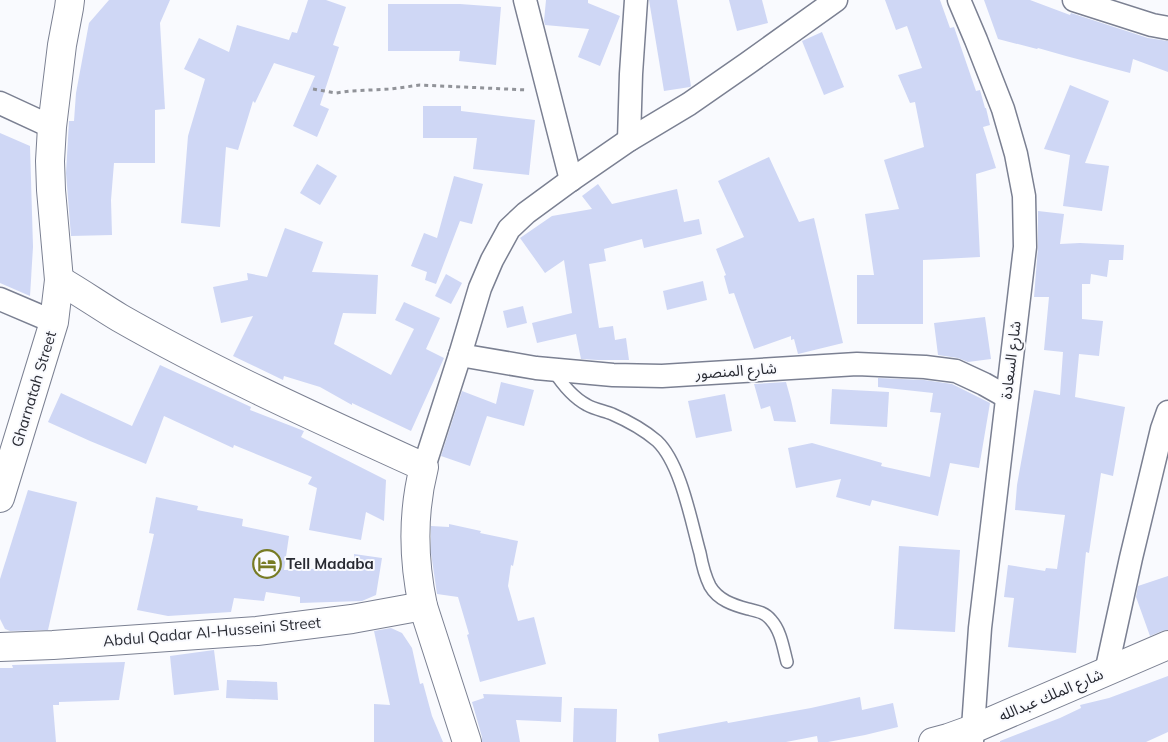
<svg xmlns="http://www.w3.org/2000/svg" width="1168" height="742" viewBox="0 0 1168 742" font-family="Mulish,'Noto Sans Arabic',sans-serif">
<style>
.building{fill:#cfd7f5}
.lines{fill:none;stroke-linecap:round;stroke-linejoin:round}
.lane-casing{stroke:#7b8092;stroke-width:14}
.street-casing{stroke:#7b8092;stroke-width:25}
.secondary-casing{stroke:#7b8092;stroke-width:30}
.path{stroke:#919399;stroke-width:3;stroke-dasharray:4 4;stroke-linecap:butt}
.lane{stroke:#fff;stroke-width:11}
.street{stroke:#fff;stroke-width:22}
.secondary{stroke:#fff;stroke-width:28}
.labels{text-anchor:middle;stroke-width:4;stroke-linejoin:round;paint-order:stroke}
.street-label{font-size:15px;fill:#292b33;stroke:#f9fafe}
.poi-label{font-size:15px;font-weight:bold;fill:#292b33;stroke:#f9fafe;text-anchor:start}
</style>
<rect width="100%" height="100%" fill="#f9fafe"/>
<g class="building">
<path d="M109,0H170L160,23L165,109L155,110V163H114L111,200L112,235L71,236L66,173L69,121H74L76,93L89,23Z"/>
<path d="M308,0H326L346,7L333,45L339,47L320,105L329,109L317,137L293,126L315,76L274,63L255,103L253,101L238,150L226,147L220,227L181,223L188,136L205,79L184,69L199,38L229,52L237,25L289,40L292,32L297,33Z"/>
<path d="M546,0H588V3L620,16L600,66L578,57L589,29L545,25L544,21Z"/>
<path d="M649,0H677L691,86L690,87L664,91Z"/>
<path d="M729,0H762L768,23L737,31Z"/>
<path d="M885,0H940L950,28L954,27L976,91L980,90L985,108H986L990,125L983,127L996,168L976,174L980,257L923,260V324H857V275H874L865,214L899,209L884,160L924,147L915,102L910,103L898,75L922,68L907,26L896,30Z"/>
<path d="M984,0H1030L1070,15L1071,13L1148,38L1168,41V72L1133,59L1130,73L1066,56L1038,48L1037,49L998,39Z"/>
<path d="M388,4H460L501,7L496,65L459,61L460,51H388Z"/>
<path d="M822,32L844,87L824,95L802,41Z"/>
<path d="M1070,85L1109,101L1085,163L1109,166L1102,211L1063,206L1070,155L1044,149Z"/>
<path d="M423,106H461V111L535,120L529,175L473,169L477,138H423Z"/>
<path d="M0,133L30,146L33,247L30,296L0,283Z"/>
<path d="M769,157L799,222L814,218L843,343L798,354L794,339L791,340V336L754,349L734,293L729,294L724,276L726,275L716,249L744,237L718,181Z"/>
<path d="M317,164L337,176L320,205L300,193Z"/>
<path d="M454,176L483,184L472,224L460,221L436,284L425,280L427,272L411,266L424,233L437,238Z"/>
<path d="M598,184L612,204L677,189L684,222L699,219L702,234L644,248L642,239L604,249L606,261L589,264L599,328L613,326L615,340L626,338L629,360H598L581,359L576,334L537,343L532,323L572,313L564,260L545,273L520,238L552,216L592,209L582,196Z"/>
<path d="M1038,211L1064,214L1060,244L1080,243L1124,245L1123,260H1109L1107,277L1091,274L1090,284H1082V319L1103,321L1099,356L1079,354L1075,397L1125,407L1113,476L1101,473L1089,553L1086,552L1076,653L1008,647L1014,598L1004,597L1008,565L1045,571L1046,568L1057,569L1065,515L1015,510L1017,485L1034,390L1060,395L1063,352L1044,350L1049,297H1034L1038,247Z"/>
<path d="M285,228L323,242L312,272L378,275L376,314L343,313L334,344L391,375L414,329L395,320L404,302L440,318L426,349L444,358L411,431L352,403V405L320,387L284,376L283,380L233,356L253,316L221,323L213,287L248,280L247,273L267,277Z"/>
<path d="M446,274L462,283L451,304L435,296Z"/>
<path d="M703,281L707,300L667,310L663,291Z"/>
<path d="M523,306L527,323L507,328L503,311Z"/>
<path d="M985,317L991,359L968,362L958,358L938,355L934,323Z"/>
<path d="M160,365L251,407L250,410L304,431L301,437L386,480L384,521L366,512L361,540L309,530L317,488L308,484L312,477L234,445L233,448L164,416L146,464L90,441L48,422L61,393L132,426Z"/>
<path d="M878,378L924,380L952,384L990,403L979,468L950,463L938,516L872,500L870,506L836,497L841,479L796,488L788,448L812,443L882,463L881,466L930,477L941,413L930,412L933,393L878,387Z"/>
<path d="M501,382L534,390L524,426L487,416L470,466L441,456L462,391L496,404Z"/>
<path d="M786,382L791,400L796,422L774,421L770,406L761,409L754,384Z"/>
<path d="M832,389L889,392L887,427L830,424Z"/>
<path d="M725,394L732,431L696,438L688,401Z"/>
<path d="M28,490L77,502L48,630L10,631L5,629L0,619V579Z"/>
<path d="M156,497L198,506L197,510L243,519L242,526L289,536L284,570L355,567L354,554L382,558L376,595L362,601L300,603V597L266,592L264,601L234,598L231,612L168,616L137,610L154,534L149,533Z"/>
<path d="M449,524L481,531L480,533L518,541L513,566L511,565L508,586L518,621L534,617L546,664L480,682L467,635L469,634L458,597L437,594L431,553V526L449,527Z"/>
<path d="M899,546L960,550L955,632L894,629Z"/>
<path d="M1168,576V630L1162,631L1150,636L1136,597L1138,586Z"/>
<path d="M391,628L402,633L412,648L420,684L423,683L432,716L443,742H374V704L390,705L374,631Z"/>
<path d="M214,650L219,690L174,695L170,656Z"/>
<path d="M125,662L119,700L59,702V705H53L56,742H0V668H13L12,665Z"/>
<path d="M1168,676V732L1146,742H1000V741L1060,718L1081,708L1080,705L1109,698Z"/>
<path d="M227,680L277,682L278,700L226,698Z"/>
<path d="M483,694L562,697L561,722L516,720L520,742H482V737L472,702L484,698Z"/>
<path d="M860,697L862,710L893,703L898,727L865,735L828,742H818L817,736L786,742H659L658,734L727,721L728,723L811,708Z"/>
<path d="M574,708L617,709L616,742H573Z"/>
</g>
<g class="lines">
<defs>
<path id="lane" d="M553,370C562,384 572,397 587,405C594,409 604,411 612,414C628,421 643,429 657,441C681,464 691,521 700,553C702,564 705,576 710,586C718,600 733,605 748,609C756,611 765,612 771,620C781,631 783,647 787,662"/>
<g id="street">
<path d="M525,0L571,180"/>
<path d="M959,0L976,40L1003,109L1016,154L1024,196L1025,247L980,628L972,742"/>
<path d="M1074,0L1152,25L1168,28"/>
<path d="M0,103L52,127"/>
<path d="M629,140L631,74L636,0"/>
<path d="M0,299L54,322"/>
<path d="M460,355L536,368L613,375L662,376L857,364L925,367L956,371L984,384L1007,397"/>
<path d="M424,467L460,355L480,288L492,260L509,229L526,213L571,180L629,140L689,104L748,63L836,0"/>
<path d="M1106,672L1131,558L1162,429L1168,412"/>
</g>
<g id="secondary">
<path d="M59,280C80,292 100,306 120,318C218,374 321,420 424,467C412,514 413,559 423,606L467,742"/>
<path d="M0,498L54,322L59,280L51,190L50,161L52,127L62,45L69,8L70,0"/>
<path d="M0,647L53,645L257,631L352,619L423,606"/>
<path d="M933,742L948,738L973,729L1168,645"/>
</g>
</defs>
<use href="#lane" class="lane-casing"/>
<use href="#street" class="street-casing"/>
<use href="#secondary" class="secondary-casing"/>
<path class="path" d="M313,89L336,93L350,91L391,89L420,85L527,90"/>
<use href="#lane" class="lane"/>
<use href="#street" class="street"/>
<use href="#secondary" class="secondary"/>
</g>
<defs>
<symbol id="hotel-ring" viewBox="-11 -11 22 22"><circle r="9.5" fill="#f9fafe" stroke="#777b24" stroke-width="1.5"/><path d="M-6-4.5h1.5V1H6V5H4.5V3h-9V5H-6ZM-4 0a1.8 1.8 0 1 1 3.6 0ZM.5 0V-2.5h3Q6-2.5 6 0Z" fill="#777b24"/></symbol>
</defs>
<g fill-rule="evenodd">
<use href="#hotel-ring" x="251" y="548" width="32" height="32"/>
</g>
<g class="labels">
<g class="street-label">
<text transform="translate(1011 360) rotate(-83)" y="5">شارع السعادة</text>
<text transform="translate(736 371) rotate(-4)" y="5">شارع المنصور</text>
<text transform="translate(34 389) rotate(-73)" y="5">Gharnatah Street</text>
<text transform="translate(212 632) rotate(-5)" y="5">Abdul Qadar Al-Husseini Street</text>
<text transform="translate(1051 695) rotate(-23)" y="5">شارع الملك عبدالله</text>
</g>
<g class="poi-label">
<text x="286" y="569">Tell Madaba</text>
</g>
</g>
</svg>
